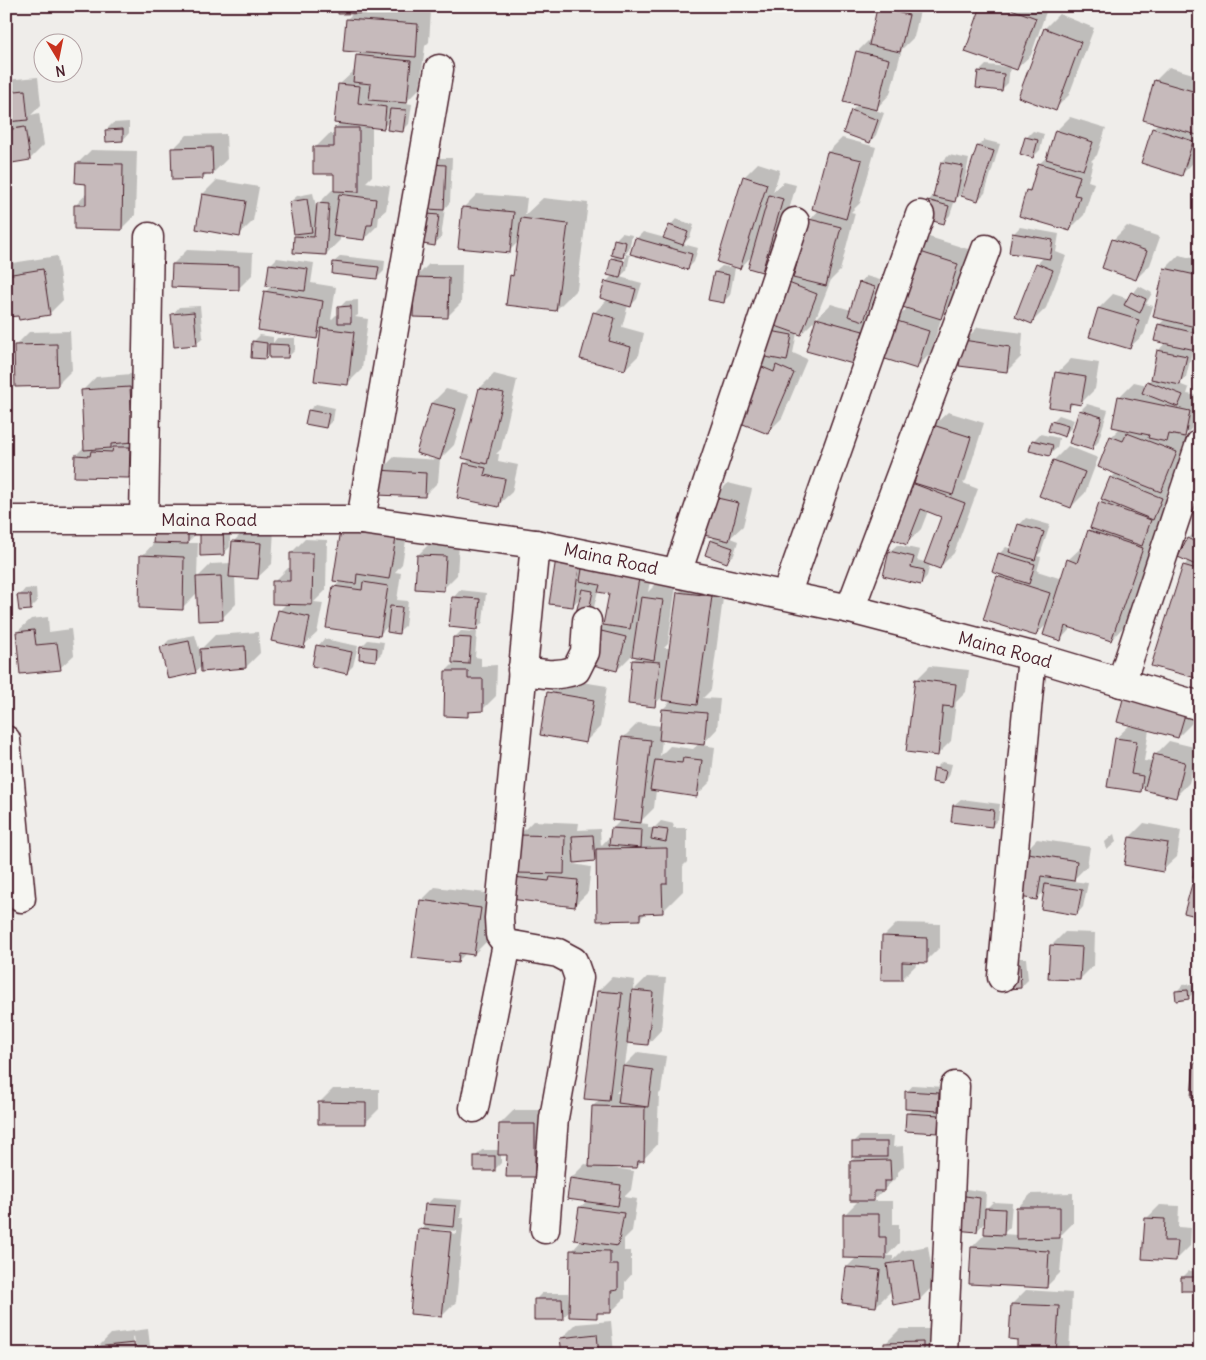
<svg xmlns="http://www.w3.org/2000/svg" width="1206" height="1360" viewBox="0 0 1206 1360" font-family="Delius,sans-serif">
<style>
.shadow{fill:#0003;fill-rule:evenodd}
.building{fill:#c6babb;stroke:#4a1f2b}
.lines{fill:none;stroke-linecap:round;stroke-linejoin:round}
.minor-casing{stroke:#4a1f2b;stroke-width:31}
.minor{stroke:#f6f6f2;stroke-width:28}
.labels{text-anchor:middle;stroke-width:4.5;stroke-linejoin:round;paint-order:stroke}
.street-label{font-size:18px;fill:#4a1f2b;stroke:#f6f6f2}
</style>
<rect width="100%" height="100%" fill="#efedea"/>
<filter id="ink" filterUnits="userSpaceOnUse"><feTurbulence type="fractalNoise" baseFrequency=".02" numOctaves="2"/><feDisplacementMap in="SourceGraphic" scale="10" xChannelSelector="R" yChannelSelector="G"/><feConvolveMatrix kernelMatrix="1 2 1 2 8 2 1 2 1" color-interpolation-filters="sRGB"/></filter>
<g filter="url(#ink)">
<g class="shadow">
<path d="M339,6H384L431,11L429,42L425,46L420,88L405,103L412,104L409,124L403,130L390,121L383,127L372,126V176L366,182L390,186L386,210L379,216L378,225L364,239L340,235V240L326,254L295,236L298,233L290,202L297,196L313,193L317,211L318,204L332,190H335V173L315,148L329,134H335V128L341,122H335L340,84L355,70L357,56L361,51L347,19L354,12Z"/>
<path d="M881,6H921L914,37L902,49L890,94L875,110L884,113L876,135L870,142L844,132L852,110L859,104L857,52L872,37Z"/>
<path d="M983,6H1048L1031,55L1017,68Z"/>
<path d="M1059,14L1094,28L1069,95L1055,109L1045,28Z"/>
<path d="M986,65L1010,67L1008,83L1002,89L979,72Z"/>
<path d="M1169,67L1200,76V147L1195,161L1181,175L1153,128L1158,123L1155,81Z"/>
<path d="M38,77L41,105L31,115L39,113L44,145L30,159L6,162V80Z"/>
<path d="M1070,117L1106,128L1097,155L1091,161L1093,162L1088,181L1094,183L1084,215L1070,229L1027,191L1033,186L1039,164L1049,155L1056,131Z"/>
<path d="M129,122V133L123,140L106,130L113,123Z"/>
<path d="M1033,131L1044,134L1040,150L1033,157L1022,153L1027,137Z"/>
<path d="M226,134L227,159L213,173H208L202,178L173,149L187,135Z"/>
<path d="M842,138L876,147L860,203L851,212L855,213L840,271L831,280L815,320L801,334L797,333L793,353L807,359L782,418L768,432L756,365L766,356L787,283L796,274L810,220L819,210L813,208L828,152Z"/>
<path d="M984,140L1000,144L985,193L978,200V146Z"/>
<path d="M91,150L137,151L135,215L121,229L76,205L87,193L88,182L77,164Z"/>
<path d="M949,155L969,159L962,193L955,200L950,215L944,222L928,201L935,194L942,162Z"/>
<path d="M438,158H452L450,202L445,208L441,238L434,244L428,214L434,208L431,164Z"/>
<path d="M758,163L780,170L773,192L784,182L796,185L776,257L762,271L753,255L740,268L744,177Z"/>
<path d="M217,180L259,187L253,221L239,235L203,194Z"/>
<path d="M477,194L527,198L525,215L543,198L588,203L577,289L556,310L511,276L515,272L519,241L509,251L463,208Z"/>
<path d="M676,219L694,225L690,237L683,244L698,248L694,262L687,269L636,239L643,232L665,238L670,226Z"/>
<path d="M1127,226L1160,237L1150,265L1136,279L1113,240Z"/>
<path d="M1020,227L1059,234L1056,252L1066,256L1046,308L1032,322L1037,264L1044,257L1013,234Z"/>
<path d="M622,233L632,235L629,250L625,254L630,255L627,270L620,277L642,283L637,299L631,305H628L622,327L644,333L639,355L625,369L582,358L594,313L608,299L602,297L607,281L613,275L612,259L616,255L615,240ZM624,255H626L623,270H621Z"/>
<path d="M929,237L971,250L955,303L942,316L930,354L916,368L895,321L908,307L915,251Z"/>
<path d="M187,250L253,253L252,275L238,289L173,264Z"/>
<path d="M6,255H11L12,263L57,256L63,300L49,314L11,315L6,320Z"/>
<path d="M1179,255L1200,260V350L1193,348L1186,377L1179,384L1189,388L1187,394L1200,396V415L1198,422L1184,436L1190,438L1175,477L1170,482L1175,484L1158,525L1163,527L1131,619L1111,640L1072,627L1061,639L1049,622L1036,635L998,577L1001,574L999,554L1006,547L1012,549L1019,525L1026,518L1050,525L1041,552L1037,556L1041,557L1037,571L1062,579L1068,560L1085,544L1111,478L1116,473L1111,437L1121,427L1113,426L1120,396L1134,382L1147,385L1152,377L1158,351L1166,342L1159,325L1165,319V269Z"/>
<path d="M341,256L385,261L384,271L377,278L334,262Z"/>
<path d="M277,258L314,263L311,283L336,287L331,320L336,315L340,316V307L346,301L358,300V315L355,317L368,319L362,369L348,383L321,332L316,337L265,292L271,286L270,265Z"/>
<path d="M429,264H462L461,303L447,317L415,278Z"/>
<path d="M722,266L735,268L730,295L723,302L715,272Z"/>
<path d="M866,276L880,280L868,315L876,317L867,348L853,362L817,318L831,304L851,310L860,283Z"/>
<path d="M1139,286L1152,293L1146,304L1153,306L1144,334L1130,347L1091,336L1099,308L1113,294L1129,299Z"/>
<path d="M200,306L203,337L196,344L173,314L179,307Z"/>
<path d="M978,327L1023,333L1021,357L1007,371L964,341Z"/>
<path d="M70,331L72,370L58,384L15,346L29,332Z"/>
<path d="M260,335L273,337V343L277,338H295V350L288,357L271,352L265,357L253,342Z"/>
<path d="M1071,359L1099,363L1095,389L1081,403L1075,402L1069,408L1057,373Z"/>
<path d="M143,373V463L129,477L76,455L85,446L82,391L96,377Z"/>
<path d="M494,374L517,380L501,449L496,454H499L498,461L518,465L512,492L498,505L465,464L470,459L480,388Z"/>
<path d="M6,389L9,411L6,414Z"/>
<path d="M446,389L469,395L454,445L440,459L438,482L424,496L380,471L394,457L439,460L418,452L432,403Z"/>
<path d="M316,404L335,408L333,420L326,427L309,410Z"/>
<path d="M1087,404L1108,410L1098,442L1092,449L1080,411Z"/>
<path d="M948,412L984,423L966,480L963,483L978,489L954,553L940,567L930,564L927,576L921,583L890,551L897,545L920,550L917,560L925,562L943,517L928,511L921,529L907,543L910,482L918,475L934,425Z"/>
<path d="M1059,415L1074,420L1071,428L1064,435L1052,422Z"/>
<path d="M1040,434L1059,438L1057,448L1050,454L1033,441Z"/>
<path d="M1068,446L1098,458L1085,493L1071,507L1041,495L1054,460Z"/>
<path d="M728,483L752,489L743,526L730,538L738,541L734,555L727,561L711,541L715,537L714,497Z"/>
<path d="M410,518L402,564L395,572L401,573L397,600L408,601L405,626L398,632L389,625L379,635L334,587Z"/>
<path d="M208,520H230V547L223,554Z"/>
<path d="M194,526V536L187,543H198L197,578L211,564L231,563L233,542L247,528L274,529L272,564L258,577L235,576L236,604L222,618L198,592L182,608L142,556L154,543L155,532Z"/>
<path d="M1200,527V543L1189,538Z"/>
<path d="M305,539L327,540L326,590L314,602L323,603L317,633L303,646L279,611L287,603L274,582L288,568H291V553Z"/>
<path d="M432,541L459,543L457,575L443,589L418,555Z"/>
<path d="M1200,546V678L1184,566Z"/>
<path d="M558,558L654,560L648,592L656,584L676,586L668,644L664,648H671L678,593L692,579L725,583L711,690L703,698L720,699L717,729L702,745L715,747L711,781L697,795L656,790L654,808L639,823L648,824V828H654L661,821L674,824L673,828H687V862L683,866V891L662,912H647L640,919L597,857L594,860L575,862L573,864L591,867L588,892L574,906L514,877L519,873V835L533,821L579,823L578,830L600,829L601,846L611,835L612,829L621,820L624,737L638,723L661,726L663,709L672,700L664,695L654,705L633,660L638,656L635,649L633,648L631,656L617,670L598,630L604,624L610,593L598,591L594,607L587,614L581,597L572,606ZM662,740L700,743L693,749L670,746L660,756Z"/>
<path d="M36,588L37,602L30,609L19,596L25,589Z"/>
<path d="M460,590L486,593L483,622L477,629L454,597Z"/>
<path d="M48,617L49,632L71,629L74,655L60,668L17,632L31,619Z"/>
<path d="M461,631L477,632L475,657L481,658V666L497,665L496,696L482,710H472L467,715L446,671L455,662L454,638Z"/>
<path d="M258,632L260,653L246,667L202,666L195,672L162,647L169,640L195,635L201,655V649L215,635Z"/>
<path d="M324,639L358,646L353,666L347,672L318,646Z"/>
<path d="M368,640L384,642L382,653L376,659L361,647Z"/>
<path d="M930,666L969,670L966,692L956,702L951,741L937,755L916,680Z"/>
<path d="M563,679L607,686L600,727L586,741L549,693Z"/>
<path d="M1199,697L1192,723L1178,737L1149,730L1144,761L1153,762L1155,755L1169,741L1198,748L1189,783L1175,797L1147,784L1140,791L1108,786L1116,738L1130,725Z"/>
<path d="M942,762L952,764L949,776L943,783L935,769Z"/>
<path d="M961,799L1000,804L998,819L992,826L954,805Z"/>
<path d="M1144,823L1181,830L1177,857L1163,870L1130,837Z"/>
<path d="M1114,834L1116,842L1107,850L1105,842Z"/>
<path d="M1037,839L1090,847L1087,866L1072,881L1088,883L1083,907L1077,914L1045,890L1037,899L1023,853Z"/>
<path d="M1200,878V916L1193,885Z"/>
<path d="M435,887L494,894L488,940L474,954L466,953L457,962L421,901Z"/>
<path d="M897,923L940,924V947L926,961H916V965L902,979L883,937Z"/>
<path d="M1065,932L1095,933L1094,965L1080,979L1051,946Z"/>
<path d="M1015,958H1026L1028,980L1021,987Z"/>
<path d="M612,977L635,980L634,990L647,977L666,978L661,1030L648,1044L628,1042L625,1065L638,1052L666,1056L661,1092L659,1094L657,1145L636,1167L612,1166V1168L634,1171L631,1190L624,1197L637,1199L632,1231L624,1239V1251H631V1275L625,1282V1298L611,1312H601L596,1316L571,1310L562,1318L535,1300L542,1293H568L569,1302H571L572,1251L582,1240L580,1207L587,1201L571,1178L585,1164L591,1165L593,1106L600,1099L598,991ZM621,1087L620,1093H616Z"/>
<path d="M1194,984L1195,992L1188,998L1176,992L1183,985Z"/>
<path d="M913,1085L945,1087L944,1103L939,1108L945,1109L944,1125L937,1132L908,1113L913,1108L907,1092Z"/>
<path d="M333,1089H379V1109L365,1123L319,1103Z"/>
<path d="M514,1110H548V1162L534,1176L508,1154H501V1163L494,1170L475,1157L482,1150H499L500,1124Z"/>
<path d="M860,1136H894L893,1147L903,1146L904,1166L898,1172V1176L872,1201H893V1224H899V1243L887,1256H893V1260L902,1251L928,1246L934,1285L920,1299L890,1285V1292L876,1306L847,1267L857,1257L844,1215L859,1200L851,1161L857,1156L854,1142Z"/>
<path d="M966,1189L986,1192L985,1210L993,1202L1012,1203L1010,1227L1003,1234L1017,1235V1208L1031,1194L1073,1193V1223L1058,1238H1063L1060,1273L1046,1287L972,1247L985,1234V1222L977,1231L959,1196Z"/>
<path d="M433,1198L462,1200L460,1218H464L456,1302L442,1316L420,1230L426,1223V1205ZM430,1229L457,1231V1234L430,1231Z"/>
<path d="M1160,1205L1179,1206L1178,1227L1191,1228L1190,1246L1176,1260L1146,1219Z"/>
<path d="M1189,1271H1200L1198,1289L1182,1278Z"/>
<path d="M1026,1290L1072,1293L1069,1354H1018L1019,1338L1012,1304Z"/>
<path d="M611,1321L614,1354H563L562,1338L576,1324Z"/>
<path d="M148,1329L151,1354H137L134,1336L132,1337L134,1354L97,1348L111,1334Z"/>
<path d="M900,1329H936V1354H886V1343Z"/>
</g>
<g class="building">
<path d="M338,6H379V13L338,14Z"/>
<path d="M981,6H1003L1036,18L1017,70L965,52Z"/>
<path d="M877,8L909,15L900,52L869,45Z"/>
<path d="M346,19L418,24L416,57L343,51Z"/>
<path d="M1044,28L1081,42L1056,111L1018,97Z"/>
<path d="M856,51L889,59L877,110L843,102Z"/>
<path d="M356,55L411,61L407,103L369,100L371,84L353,82Z"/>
<path d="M978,71L1004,74L1002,91L976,88Z"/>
<path d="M1154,80L1200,93V126L1197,135L1143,120Z"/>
<path d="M338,84L360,86L358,103L386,107L384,129L334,123Z"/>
<path d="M25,90L28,120L6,122V92Z"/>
<path d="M390,109L406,110L403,132L387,130Z"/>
<path d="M851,110L878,120L870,143L843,133Z"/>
<path d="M25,127L30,160L6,164V130Z"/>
<path d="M334,128H359V192L334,191V174H313V147H334Z"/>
<path d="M1152,128L1193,141L1182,176L1141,163Z"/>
<path d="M123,129V141L106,142L105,130Z"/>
<path d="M1055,130L1093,142L1083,170L1046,159Z"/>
<path d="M1025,137L1038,140L1033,158L1020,154Z"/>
<path d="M977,146L994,151L978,201L961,196Z"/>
<path d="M212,147L213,174H203V179L172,180L171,148Z"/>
<path d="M827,152L862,160L846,219L812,209Z"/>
<path d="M941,162L963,166L955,202L933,197Z"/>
<path d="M76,163L123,164L122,230L74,229V205H86V184L75,183Z"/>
<path d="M1038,163L1080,176L1074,195L1080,196L1070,231L1019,216L1026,190L1030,191Z"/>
<path d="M430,164L446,165L444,210L428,209Z"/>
<path d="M743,176L767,184L740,269L717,262Z"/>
<path d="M202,194L246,201L240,237L196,229Z"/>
<path d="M339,194L376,199L372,225H367L364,240L333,236Z"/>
<path d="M769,195L783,199L762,272L748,268Z"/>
<path d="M307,199L312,232L294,234L289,202Z"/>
<path d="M927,200L949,206L944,224L922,218Z"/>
<path d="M317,203L329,204L326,255L293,253L294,236L314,237Z"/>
<path d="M462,207L514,212L510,253L458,248Z"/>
<path d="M427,214L439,215L435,246L423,244Z"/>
<path d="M521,218L568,224L556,311L506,305L510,275L513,276Z"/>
<path d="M809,219L841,227L826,286L793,278Z"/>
<path d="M669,225L688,232L683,245L663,238Z"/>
<path d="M1012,233L1053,240L1050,259L1009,253Z"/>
<path d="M635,238L692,254L688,270L630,254Z"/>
<path d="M614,239L626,242L623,258L611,255Z"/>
<path d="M1112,239L1147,251L1136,280L1102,268Z"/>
<path d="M914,250L958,264L941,319L896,305Z"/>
<path d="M611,258L624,261L620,278L607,275Z"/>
<path d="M333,262L379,267L377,279L332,274Z"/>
<path d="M1036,263L1053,270L1032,324L1015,317Z"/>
<path d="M172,264L239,266V290L171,287Z"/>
<path d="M269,264L308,269L305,291L266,286Z"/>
<path d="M1164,268L1200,276V328L1153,317Z"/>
<path d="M43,269L50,315L19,320L18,316L7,317L6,321V275Z"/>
<path d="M714,272L729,275L724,303L708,300Z"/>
<path d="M414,277L449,278L448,318L413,317Z"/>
<path d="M605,281L636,289L631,307L600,298Z"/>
<path d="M786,282L817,294L801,335L770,324Z"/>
<path d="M859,282L875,287L864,321L848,316Z"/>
<path d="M264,291L323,301L317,339L258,330Z"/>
<path d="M1131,292L1146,299L1140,313L1124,305Z"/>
<path d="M351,306V323H338V307Z"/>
<path d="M1098,308L1139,320L1130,349L1089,337Z"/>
<path d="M194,312L197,345L174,347L171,314Z"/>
<path d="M593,312L615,318L609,341L631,347L625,370L580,359Z"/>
<path d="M816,318L863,331L853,364L806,351Z"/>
<path d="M894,320L929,331L917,369L882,358Z"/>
<path d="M1158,324L1200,334V351L1154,341Z"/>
<path d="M321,328L354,332L348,385L314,381Z"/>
<path d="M765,330L792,335L787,361L760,356Z"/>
<path d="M963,340L1010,347L1007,372L959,366Z"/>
<path d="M252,341L267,343L266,359L251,358Z"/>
<path d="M57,344L58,386L15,387L14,345Z"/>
<path d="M269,344L289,345L288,358H269Z"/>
<path d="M1157,350L1187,356L1180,385L1151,379Z"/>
<path d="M755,364L774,372L776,365L794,373L768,434L733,420Z"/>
<path d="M1055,372L1086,377L1081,405L1070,403L1069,410L1049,407Z"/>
<path d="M1147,381L1183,395L1178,407L1142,393Z"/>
<path d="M130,387L133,442L111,444V448L84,450L81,390Z"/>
<path d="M479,388L504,393L487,464L462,458Z"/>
<path d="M1118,396L1190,411L1185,437L1169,434L1167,442L1148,438L1149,435L1112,427Z"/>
<path d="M431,403L456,409L440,460L416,453Z"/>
<path d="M308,410L329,414L326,428L305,424Z"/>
<path d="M1079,410L1102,417L1092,450L1069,443Z"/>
<path d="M1051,421L1068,426L1065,437L1048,431Z"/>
<path d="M933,425L971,437L953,495L914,483Z"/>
<path d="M1127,433L1177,452L1161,492L1098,467L1110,436L1123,441Z"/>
<path d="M1032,440L1053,445L1050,456L1029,451Z"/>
<path d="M113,447H130L129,478L74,477L75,455L90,456L91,451L112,452Z"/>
<path d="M1053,460L1085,472L1071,508L1039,496Z"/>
<path d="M464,463L486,468L484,475L505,479L499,507L457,498Z"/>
<path d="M378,470L426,473L425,497L377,495Z"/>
<path d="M1110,477L1162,498L1153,520L1101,499Z"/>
<path d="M909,482L965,503L940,569L924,563L941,517L921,509L907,545L887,537Z"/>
<path d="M713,497L739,503L729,541L704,535Z"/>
<path d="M1099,502L1151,520L1142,546L1090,528Z"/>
<path d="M342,523L397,532L389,579L357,574L356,584L333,581Z"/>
<path d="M1018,524L1044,532L1035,560L1009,552Z"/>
<path d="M200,526H223L224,555L200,556Z"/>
<path d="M1088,530L1143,548L1111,641L1065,626L1061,641L1043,635L1067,559L1077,563Z"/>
<path d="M154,532H188V544L153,543Z"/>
<path d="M1187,538L1200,544V567L1178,557Z"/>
<path d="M710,540L733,548L727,563L705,555Z"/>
<path d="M232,541L261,543L258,579L229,577Z"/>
<path d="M889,551L914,557L911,567L924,570L921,585L883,576Z"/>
<path d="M290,553H313L312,605L272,604V581H290Z"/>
<path d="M998,553L1035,564L1029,584L992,572Z"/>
<path d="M140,555L184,557L183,610L139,608Z"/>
<path d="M417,555L446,556L444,591L415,589Z"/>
<path d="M556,558L580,561L573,607L549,604Z"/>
<path d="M583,563L640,573L630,629L603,625L609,594L598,592L600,585L580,581Z"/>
<path d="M1183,565L1200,570V679L1151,666Z"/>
<path d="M221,576L223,620L198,621L196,577Z"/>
<path d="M997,576L1050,593L1036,636L983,620Z"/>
<path d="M363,582L388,586L380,636L326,628L333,586L362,590Z"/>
<path d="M582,589L593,591L588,615L576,613Z"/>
<path d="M677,592L712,596L697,705L662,700Z"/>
<path d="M17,595H30L31,610L19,611Z"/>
<path d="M452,597L480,599L477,630L449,627Z"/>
<path d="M641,597L663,600L654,660L632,656Z"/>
<path d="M390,606L402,607L399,634L387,632Z"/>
<path d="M278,610L310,617L304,648L271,641Z"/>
<path d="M34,630L36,645L57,643L61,670L20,674L16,632Z"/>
<path d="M597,630L626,637L617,671L589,664Z"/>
<path d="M453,637L471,638L469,664L452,663Z"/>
<path d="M189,641L196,673L168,679L160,647Z"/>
<path d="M316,645L352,652L347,674L312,666Z"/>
<path d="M245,646L246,668L201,672L200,649Z"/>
<path d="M360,646L377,648L376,661L359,659Z"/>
<path d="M632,660L660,662L655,707L628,704Z"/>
<path d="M445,671H468V679H483V711L468,712V717L444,716Z"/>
<path d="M915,679L956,684L953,707L943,706L938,756L906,752Z"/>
<path d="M547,692L594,700L586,743L540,735Z"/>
<path d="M1124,695L1186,711L1178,738L1117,722Z"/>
<path d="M662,709L707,713L704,745L659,740Z"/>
<path d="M622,737L651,740L641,823L612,820Z"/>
<path d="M1115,738L1137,741L1131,774L1143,776L1141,792L1107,787Z"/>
<path d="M1154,754L1185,762L1176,798L1144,790Z"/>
<path d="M683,758L702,760L697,797L650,790L655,760L682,763Z"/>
<path d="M934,768L946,771L943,784L932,782Z"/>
<path d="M953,805L994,810L992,827L951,822Z"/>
<path d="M611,828L642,830L641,848L609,845Z"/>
<path d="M653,828L668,830L666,842L651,839Z"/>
<path d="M518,835L565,836L564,874L517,873Z"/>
<path d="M593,835L595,861L574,863L572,836Z"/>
<path d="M1129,837L1168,843L1163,872L1124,865Z"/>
<path d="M667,848V884H662L663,913L640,914V920L597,921L596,849Z"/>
<path d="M1022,852L1077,861L1074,881L1041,876L1037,900L1014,896Z"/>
<path d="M1195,864L1200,865V879L1193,878Z"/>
<path d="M513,877L549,881L550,877L578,880L575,907L510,899Z"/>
<path d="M1045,884L1082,890L1077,915L1041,909Z"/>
<path d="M1192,884L1200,886V917L1184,913Z"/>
<path d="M420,900L481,908L474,955L459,953L458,963L412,958Z"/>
<path d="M882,936L927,938V963L902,962V980H881Z"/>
<path d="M1050,945L1082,947L1080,980L1048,979Z"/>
<path d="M1007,964H1020L1021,988L1008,989Z"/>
<path d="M632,990L653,992L648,1045L627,1043Z"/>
<path d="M1188,990L1189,999L1176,1001L1175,991Z"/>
<path d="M597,991L622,993L609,1101L584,1099Z"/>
<path d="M1194,1063H1200V1098L1191,1097Z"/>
<path d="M623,1066L653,1070L648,1107L618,1103Z"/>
<path d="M905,1091L939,1093L938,1111L905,1109Z"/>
<path d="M318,1102L366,1103V1124H318Z"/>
<path d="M592,1106L645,1107L644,1161H638L637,1168L589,1167Z"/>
<path d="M906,1113L939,1115L938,1133L905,1131Z"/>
<path d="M499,1124H535V1177H506L507,1155H498Z"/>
<rect x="852" y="1142" width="35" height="15"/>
<rect x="474" y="1156" width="21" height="15"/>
<path d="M890,1160L891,1181H884V1191H874V1201H850V1161Z"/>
<path d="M570,1178L621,1185L618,1206L567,1199Z"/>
<path d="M958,1195L980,1198L977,1232L955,1230Z"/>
<path d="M425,1204L456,1206L454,1227L423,1224Z"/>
<path d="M579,1207L624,1213L618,1246L574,1240Z"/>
<path d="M1016,1207H1060V1238L1016,1239Z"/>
<path d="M985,1208L1005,1209L1004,1235L984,1234Z"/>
<path d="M843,1214H879V1237H886V1259L843,1258Z"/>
<path d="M1145,1218L1165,1219L1164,1241H1178L1176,1261L1142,1259Z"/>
<path d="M418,1229L451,1232L442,1317L410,1314Z"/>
<path d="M971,1247L1049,1251L1047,1288L969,1284Z"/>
<path d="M570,1250L610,1251V1265H618V1290L611,1291V1313H597V1318L569,1317Z"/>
<path d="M914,1260L920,1300L893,1305L887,1264Z"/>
<path d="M846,1267L880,1270L876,1307L842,1303Z"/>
<path d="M1181,1277H1198L1199,1291H1181Z"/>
<path d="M534,1299H562L563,1320H534Z"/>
<path d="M1011,1304L1059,1306L1056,1354H1017V1340L1009,1339Z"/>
<path d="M597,1334L599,1354H562L560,1338Z"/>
<path d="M923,1342V1354H884V1343Z"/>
<path d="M134,1343L135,1354H96V1347Z"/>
</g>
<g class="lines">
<defs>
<g id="minor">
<path d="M144,519L149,237"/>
<path d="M6,520H361L535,544L850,609L1032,656L1200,706"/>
<path d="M361,520L439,69"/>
<path d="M535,544L499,918L500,935L507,944L558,953L573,961L579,978L554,1118L545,1229"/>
<path d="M677,573L795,222"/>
<path d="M786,595L920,215"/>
<path d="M850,609L986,249"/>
<path d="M522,670C541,674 557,677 576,670L585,652L587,621"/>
<path d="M1121,683L1200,444"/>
<path d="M6,740L21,898"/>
<path d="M1002,977L1032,656"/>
<path d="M474,1108L507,944"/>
<path d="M943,1354L955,1086"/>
</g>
</defs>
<use href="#minor" class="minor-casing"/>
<use href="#minor" class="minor"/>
</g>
</g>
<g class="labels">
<g class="street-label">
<text x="209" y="526">Maina Road</text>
<text transform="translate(611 559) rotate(12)" y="6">Maina Road</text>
<text transform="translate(1005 650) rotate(15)" y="6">Maina Road</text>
</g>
</g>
<rect width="1206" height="1360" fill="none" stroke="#f6f6f2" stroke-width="25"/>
<rect x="12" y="12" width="1181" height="1335" fill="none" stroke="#4a1f2b" stroke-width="2" filter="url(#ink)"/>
<g transform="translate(58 58) rotate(170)"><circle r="24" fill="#f6f6f2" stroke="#b1a0a2"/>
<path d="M0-4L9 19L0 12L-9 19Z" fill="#c8321e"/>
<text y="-8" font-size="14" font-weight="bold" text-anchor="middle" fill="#4a1f2b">N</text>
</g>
</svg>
